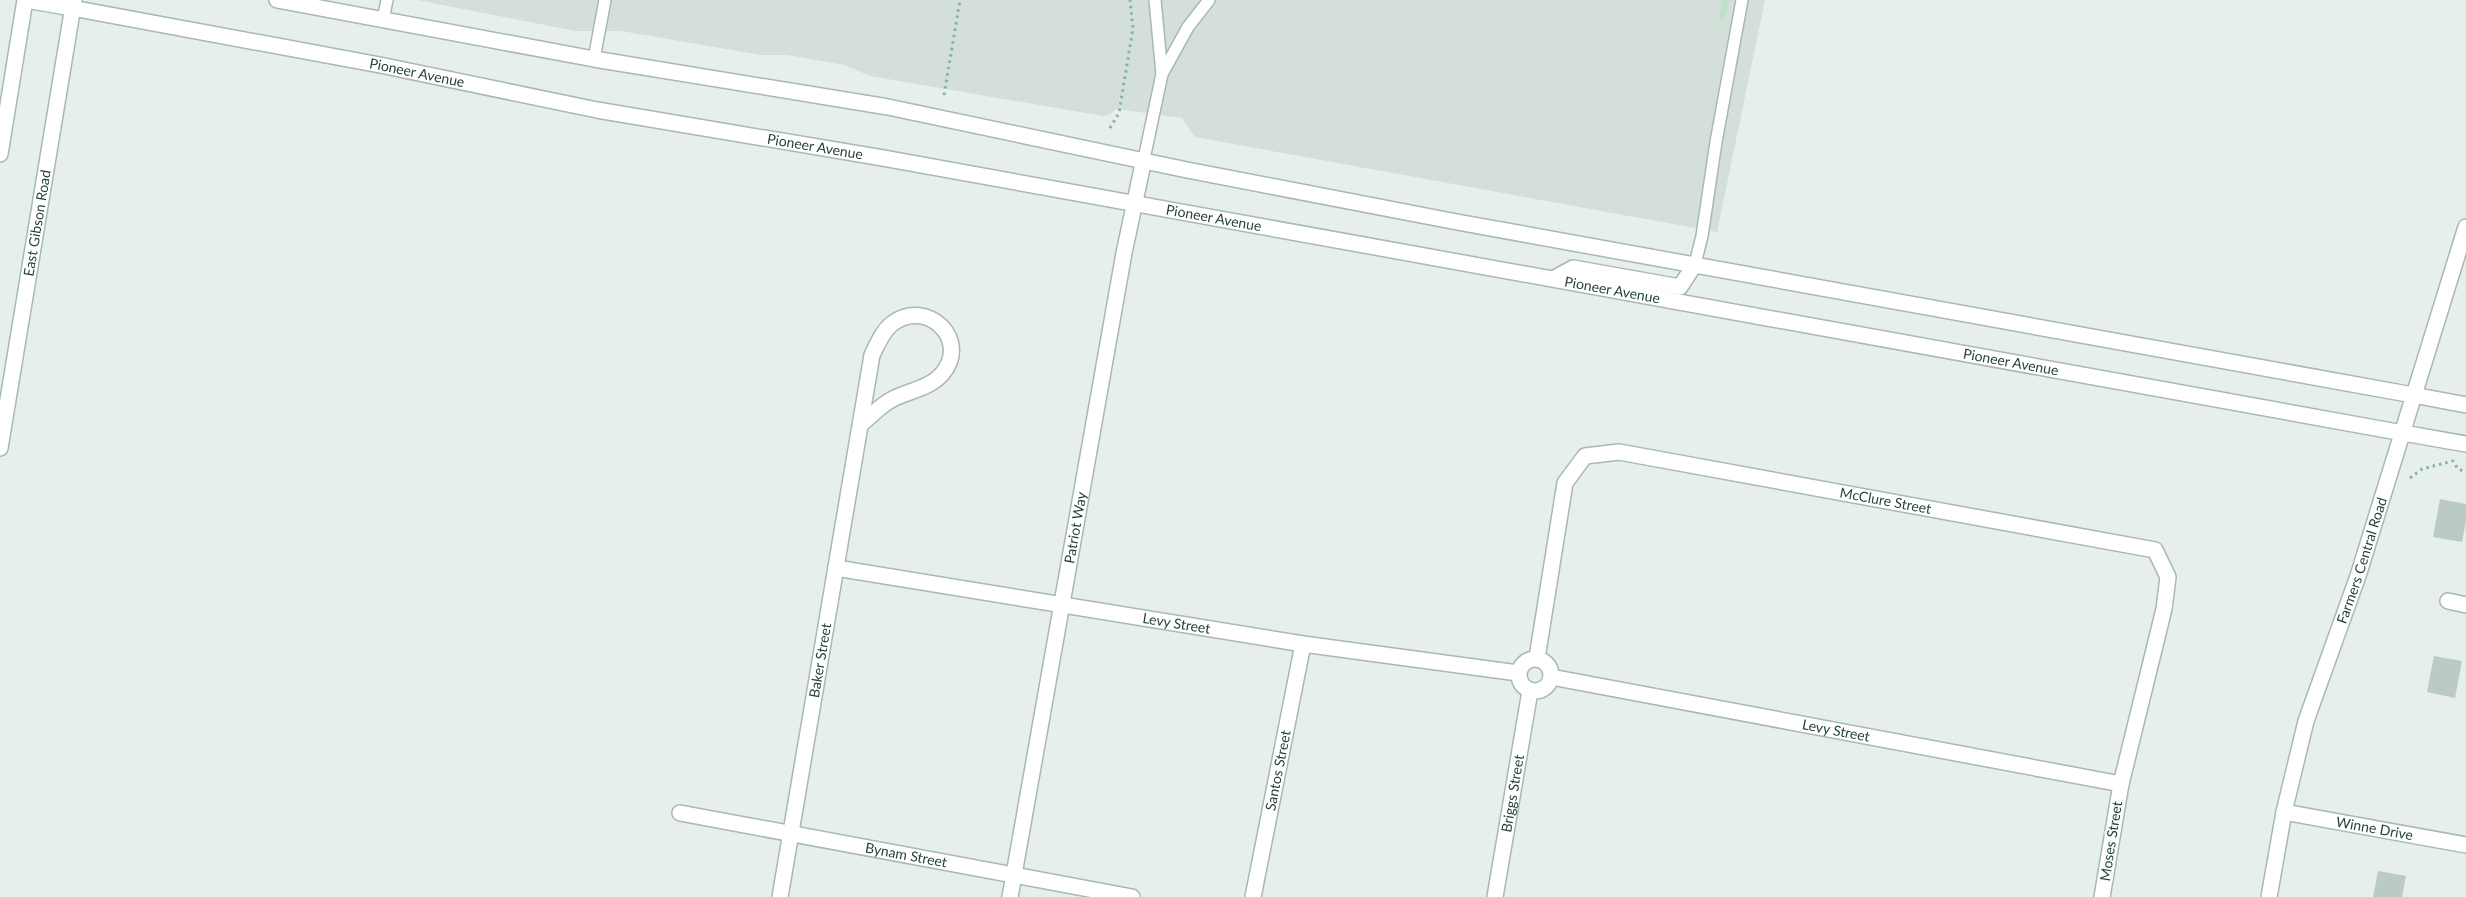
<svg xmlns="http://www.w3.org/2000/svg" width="2466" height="897" viewBox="0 0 2466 897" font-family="Lato,sans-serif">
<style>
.built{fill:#d4dfda}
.green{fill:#bfe0c8}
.building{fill:#bbcac4}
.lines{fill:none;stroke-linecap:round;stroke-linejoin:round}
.service-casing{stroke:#a8b8b2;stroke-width:14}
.minor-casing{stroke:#a8b8b2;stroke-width:18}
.tertiary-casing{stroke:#a8b8b2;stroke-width:18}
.secondary-casing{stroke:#a4bbb3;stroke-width:18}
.path{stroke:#86b3a5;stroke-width:3;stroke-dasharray:2.5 4;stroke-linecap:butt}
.service{stroke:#fff;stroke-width:11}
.minor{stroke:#fff;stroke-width:15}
.tertiary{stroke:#fff;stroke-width:15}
.secondary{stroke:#fff;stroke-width:15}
.labels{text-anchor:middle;stroke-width:5;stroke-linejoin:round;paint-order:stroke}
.street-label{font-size:14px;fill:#24423a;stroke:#f7fbf9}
</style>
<rect width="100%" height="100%" fill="#e6efeb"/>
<path class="built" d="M417,0H1765L1717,232L1195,137L1182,118L1116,109L1111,114L1103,116L870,76L844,65L787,55H761L621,31H575Z"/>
<path class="green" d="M1722,0H1730L1726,16L1719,21Z"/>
<g class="building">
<path d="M2440,499L2466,504V521L2462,542L2433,537Z"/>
<path d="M2434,656L2462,661L2455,698L2427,692Z"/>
<path d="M2378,871L2406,876L2402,897H2373Z"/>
</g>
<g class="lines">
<defs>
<g id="service">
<path d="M383,20L387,0"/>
<path d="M594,59L605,0"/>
<path d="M1162,74L1188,27L1209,0"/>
<path d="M1144,159L1162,74L1155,0"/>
<path d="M1695,264L1702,236L1716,142L1742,0"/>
</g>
<g id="minor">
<path d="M2413,395L2466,405"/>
<path d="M2403,433L2466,444"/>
<path id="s1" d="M836,568L1303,644L1518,673"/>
<path d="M2448,601L2466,605"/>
<path id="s2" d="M1537,658L1565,483L1585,456L1619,452L2155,550L2168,577L2164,609L2121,784L2102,897"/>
<circle cx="1535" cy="675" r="16"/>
<path id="s3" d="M1551,677L2121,784"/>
<path id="s4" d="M2284,812L2466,845"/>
<path id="s5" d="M680,813L1132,897"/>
<path id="s6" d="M780,897L872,355C877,345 883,330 893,323C927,298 971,340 942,374C929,389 907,391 891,400C880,406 871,416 861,424"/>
<path id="s7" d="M1010,897L1124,253L1144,159"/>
<path id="s8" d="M1253,897L1303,644"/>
<path id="s9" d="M1495,897L1530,691"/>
<path id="s10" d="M2269,897L2284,812L2306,721L2358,576L2466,227"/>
</g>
<g id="tertiary">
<path d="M277,0L594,59L888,107L1187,170L1457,222L2413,395"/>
<path id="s11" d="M72,8L380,65L597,110L883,158L2403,433"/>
<path d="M1553,279L1573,268L1680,287L1695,264"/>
</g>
<g id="secondary">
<path d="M26,0L72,8"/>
<path d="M0,154L25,0"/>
<path id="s12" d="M0,448L74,0"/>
</g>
</defs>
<use href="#service" class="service-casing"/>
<use href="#minor" class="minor-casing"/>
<use href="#tertiary" class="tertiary-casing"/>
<use href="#secondary" class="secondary-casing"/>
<g class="path">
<path d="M944,95L960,0"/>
<path d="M1110,128L1119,113L1133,28L1130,0"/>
<path d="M2410,478L2422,469L2453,461L2458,469L2466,472"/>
</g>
<use href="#service" class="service"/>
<use href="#minor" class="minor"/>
<use href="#tertiary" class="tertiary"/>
<use href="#secondary" class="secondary"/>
</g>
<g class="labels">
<g class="street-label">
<text dy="5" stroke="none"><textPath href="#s11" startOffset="351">Pioneer Avenue</textPath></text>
<text dy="5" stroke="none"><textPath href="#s11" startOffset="756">Pioneer Avenue</textPath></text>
<text dy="5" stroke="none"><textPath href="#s11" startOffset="1161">Pioneer Avenue</textPath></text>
<text dy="5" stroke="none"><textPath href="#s12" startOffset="228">East Gibson Road</textPath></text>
<text dy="5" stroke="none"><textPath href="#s11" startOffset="1566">Pioneer Avenue</textPath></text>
<text dy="5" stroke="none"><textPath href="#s11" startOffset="1971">Pioneer Avenue</textPath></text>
<text dy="5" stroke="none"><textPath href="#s2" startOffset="516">McClure Street</textPath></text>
<text dy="5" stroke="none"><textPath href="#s7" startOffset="375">Patriot Way</textPath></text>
<text dy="5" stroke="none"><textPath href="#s10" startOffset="350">Farmers Central Road</textPath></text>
<text dy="5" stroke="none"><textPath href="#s1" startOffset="345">Levy Street</textPath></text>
<text dy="5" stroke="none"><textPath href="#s6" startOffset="240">Baker Street</textPath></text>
<text dy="5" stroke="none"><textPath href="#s3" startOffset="290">Levy Street</textPath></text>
<text dy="5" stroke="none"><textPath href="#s8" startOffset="129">Santos Street</textPath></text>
<text dy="5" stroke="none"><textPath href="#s9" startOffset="105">Briggs Street</textPath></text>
<text dy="5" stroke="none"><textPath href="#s4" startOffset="92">Winne Drive</textPath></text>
<text transform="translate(2111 841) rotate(-81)" y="5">Moses Street</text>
<text dy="5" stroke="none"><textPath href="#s5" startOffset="230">Bynam Street</textPath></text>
</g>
</g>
</svg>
